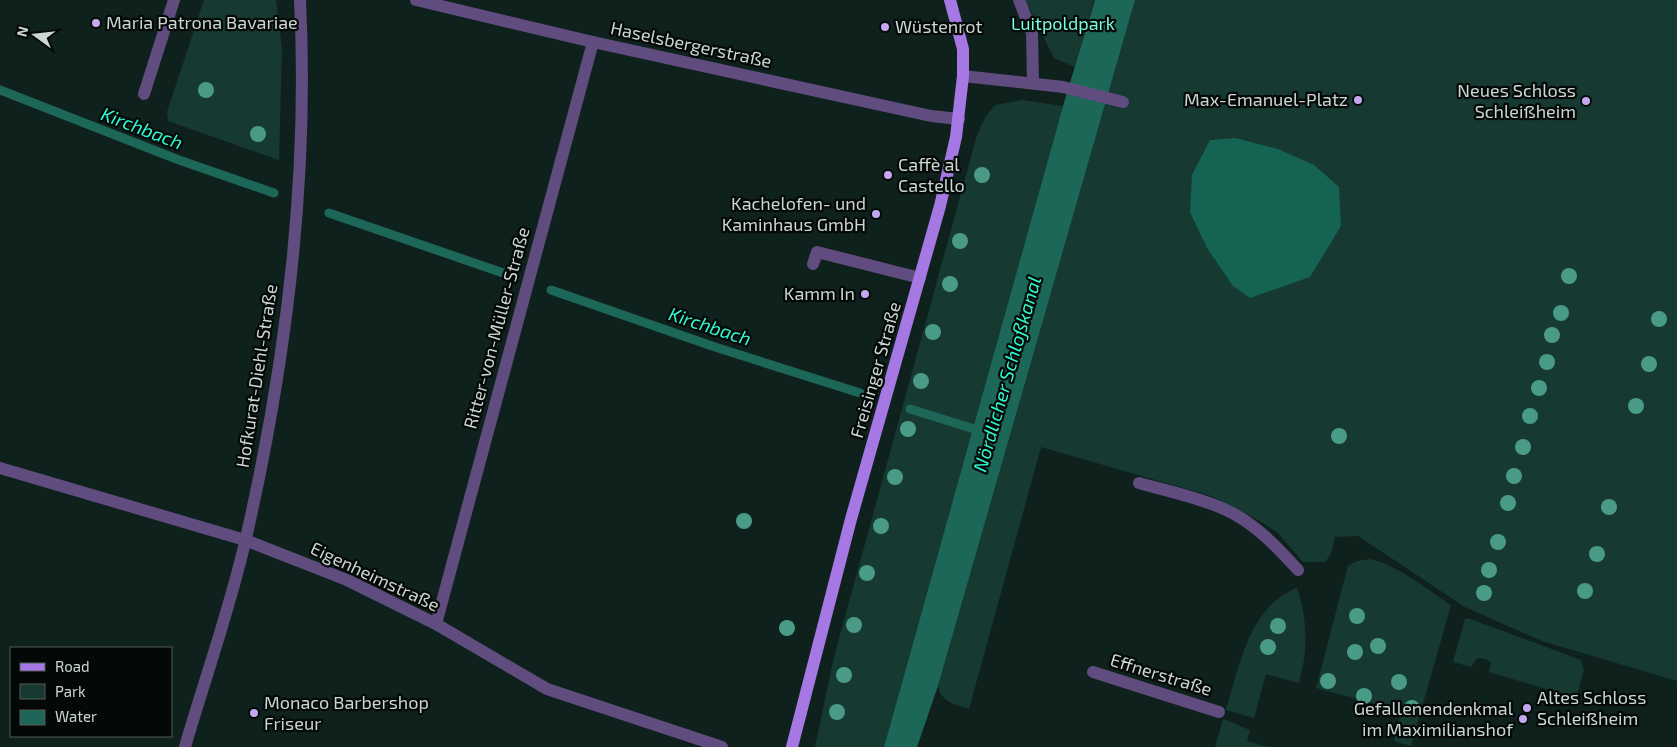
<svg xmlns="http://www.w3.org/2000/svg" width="1677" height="747" viewBox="0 0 1677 747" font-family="'Exo 2',sans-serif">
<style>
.green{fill:#163a31}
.forest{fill:#156353}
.water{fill:#1c6758}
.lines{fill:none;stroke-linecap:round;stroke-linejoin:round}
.stream{stroke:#1c6758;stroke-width:9}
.lane{stroke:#614c7f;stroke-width:12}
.street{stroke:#614c7f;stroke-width:12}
.primary{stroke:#a678e3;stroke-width:12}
.tree{fill:#499b87}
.poi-dot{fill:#c4a7f1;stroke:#040907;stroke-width:2}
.labels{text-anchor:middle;stroke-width:4.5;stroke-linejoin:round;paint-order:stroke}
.poi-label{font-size:18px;fill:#cbd6d3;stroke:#040907;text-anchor:start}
.park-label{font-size:18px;fill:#79fede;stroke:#040907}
.street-label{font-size:18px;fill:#cbd6d3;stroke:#040907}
.water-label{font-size:19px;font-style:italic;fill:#2ef9d3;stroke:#040907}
</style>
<rect width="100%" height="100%" fill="#0f211d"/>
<g class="green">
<path d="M204,0H276L282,49L279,160L168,121L167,112Z"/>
<path d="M1025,0H1094L1075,67L1054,58Z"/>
<path d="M1135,0H1677V681L1542,641L1465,607L1358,536L1335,537L1331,554L1325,562H1303L1278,533L1260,521L1211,496L1041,447L969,709C955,704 941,702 938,686Z"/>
<path d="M1022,100L1063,106L884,747H815L834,657L977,135L986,116L995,105Z"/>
<path d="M1371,559C1400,567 1425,588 1451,605L1411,746L1394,741L1401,711L1316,688L1348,566L1357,561Z"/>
<path d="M1297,588C1308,622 1308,649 1299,683L1266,674L1254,718L1226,710C1239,667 1249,606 1297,588Z"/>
<path d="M1468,618L1581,660L1584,670L1576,698L1489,672L1491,663L1486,659L1477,658L1471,667L1453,662L1465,619Z"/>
<path d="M1223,719L1250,730L1247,741L1268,747H1215Z"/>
</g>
<path class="forest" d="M1235,138L1278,149L1314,165L1339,187L1341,226L1310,277L1250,298L1233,286L1207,248L1190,212L1192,175L1210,140Z"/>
<path class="water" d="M1095,0H1135L938,686L917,747H884L1063,106Z"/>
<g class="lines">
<g class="stream">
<path d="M0,90L179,160L274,193"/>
<path d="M329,213L509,275"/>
<path d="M551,290L715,347L860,393"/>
<path d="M910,409L984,432"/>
</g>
<g class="lane">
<path d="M1019,0L1032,33L1033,82"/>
<path d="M963,76L1063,87L1123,102"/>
<path d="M144,94L174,0"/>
<path d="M813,264L817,252L920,278"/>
<path d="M1139,483C1167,491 1198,497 1224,509C1254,522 1277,547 1298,570"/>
<path d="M1093,672L1219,712"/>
</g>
<g class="street">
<path d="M416,0L593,42L931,116L959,119"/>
<path d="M0,468L245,540L347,580L436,624L547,689L722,747"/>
<path d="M436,624L593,42"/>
<path d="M185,747C205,678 230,609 246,538C286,363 309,180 300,0"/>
</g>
<path class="primary" d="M792,747L851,519L940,206L956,137L963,76V49L950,0"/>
</g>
<g class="tree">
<circle cx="206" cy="90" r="8"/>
<circle cx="258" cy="134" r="8"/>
<circle cx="982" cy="175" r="8"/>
<circle cx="960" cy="241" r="8"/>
<circle cx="1569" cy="276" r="8"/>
<circle cx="950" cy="284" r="8"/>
<circle cx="1561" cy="313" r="8"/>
<circle cx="1659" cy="319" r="8"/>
<circle cx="933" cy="332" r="8"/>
<circle cx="1552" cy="335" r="8"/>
<circle cx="1547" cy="362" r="8"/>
<circle cx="1649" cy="364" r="8"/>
<circle cx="921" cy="381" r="8"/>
<circle cx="1539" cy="388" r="8"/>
<circle cx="1636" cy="406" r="8"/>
<circle cx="1530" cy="416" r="8"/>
<circle cx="908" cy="429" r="8"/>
<circle cx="1339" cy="436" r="8"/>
<circle cx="1523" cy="447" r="8"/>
<circle cx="1514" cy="476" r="8"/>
<circle cx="895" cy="477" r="8"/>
<circle cx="1508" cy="503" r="8"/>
<circle cx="1609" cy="507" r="8"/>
<circle cx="744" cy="521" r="8"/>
<circle cx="881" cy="526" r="8"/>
<circle cx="1498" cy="542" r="8"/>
<circle cx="1597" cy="554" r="8"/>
<circle cx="1489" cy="570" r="8"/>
<circle cx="867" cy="573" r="8"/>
<circle cx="1585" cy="591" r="8"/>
<circle cx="1484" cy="593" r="8"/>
<circle cx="1357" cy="616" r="8"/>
<circle cx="854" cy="625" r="8"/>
<circle cx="1278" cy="626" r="8"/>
<circle cx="787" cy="628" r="8"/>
<circle cx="1378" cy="646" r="8"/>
<circle cx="1268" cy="647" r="8"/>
<circle cx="1355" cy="652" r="8"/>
<circle cx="844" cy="675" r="8"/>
<circle cx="1328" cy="681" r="8"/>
<circle cx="1399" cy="682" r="8"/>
<circle cx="1364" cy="696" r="8"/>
<circle cx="1412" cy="708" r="8"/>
<circle cx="837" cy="712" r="8"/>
</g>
<g class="poi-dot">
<circle cx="96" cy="23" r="5"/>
<circle cx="885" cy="27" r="5"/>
<circle cx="1358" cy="100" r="5"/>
<circle cx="1586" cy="101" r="5"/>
<circle cx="888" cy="175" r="5"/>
<circle cx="876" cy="214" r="5"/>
<circle cx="865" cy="294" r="5"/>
<circle cx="1527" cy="708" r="5"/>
<circle cx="254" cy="713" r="5"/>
<circle cx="1523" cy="719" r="5"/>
</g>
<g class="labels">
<g class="poi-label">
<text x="106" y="29">Maria Patrona Bavariae</text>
<text x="895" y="33">Wüstenrot</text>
<text x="1576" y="97" text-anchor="end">Neues Schloss<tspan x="1576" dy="21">Schleißheim</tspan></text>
<text x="1348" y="106" text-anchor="end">Max-Emanuel-Platz</text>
<text x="898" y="171">Caffè al<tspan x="898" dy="21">Castello</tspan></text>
<text x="866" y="210" text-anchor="end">Kachelofen- und<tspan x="866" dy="21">Kaminhaus GmbH</tspan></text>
<text x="855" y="300" text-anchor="end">Kamm In</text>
<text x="1537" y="704">Altes Schloss<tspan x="1537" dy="21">Schleißheim</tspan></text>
<text x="264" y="709">Monaco Barbershop<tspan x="264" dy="21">Friseur</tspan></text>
<text x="1513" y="715" text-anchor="end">Gefallenendenkmal<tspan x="1513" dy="21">im Maximilianshof</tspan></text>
</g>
<g class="park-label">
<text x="1063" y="30">Luitpoldpark</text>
</g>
<g class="street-label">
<text transform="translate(691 45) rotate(12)" y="6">Haselsbergerstraße</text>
<text transform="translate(497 328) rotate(-75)" y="6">Ritter-von-Müller-Straße</text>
<text transform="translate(876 370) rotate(-74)" y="6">Freisinger Straße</text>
<text transform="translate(257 376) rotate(-81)" y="6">Hofkurat-Diehl-Straße</text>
<text transform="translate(375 577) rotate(25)" y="6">Eigenheimstraße</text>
<text transform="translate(1161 675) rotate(17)" y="6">Effnerstraße</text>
</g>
<g class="water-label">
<text transform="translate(142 128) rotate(21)" y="7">Kirchbach</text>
<text transform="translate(710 326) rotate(18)" y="7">Kirchbach</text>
<text transform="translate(1007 374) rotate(-74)" y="7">Nördlicher Schloßkanal</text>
</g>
</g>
<rect x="10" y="647" width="162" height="90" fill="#040907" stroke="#545b59"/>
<rect x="20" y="663" width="25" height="8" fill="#a678e3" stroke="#545b59"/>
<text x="55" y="672" font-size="15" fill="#cbd6d3">Road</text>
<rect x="20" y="684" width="25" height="15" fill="#163a31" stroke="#545b59"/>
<text x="55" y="697" font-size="15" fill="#cbd6d3">Park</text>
<rect x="20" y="710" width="25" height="15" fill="#1c6758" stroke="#545b59"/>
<text x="55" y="722" font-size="15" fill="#cbd6d3">Water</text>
<g transform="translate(35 35) rotate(285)" stroke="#040907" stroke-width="4" paint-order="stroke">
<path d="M0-4L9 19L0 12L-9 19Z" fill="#cbd6d3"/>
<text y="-8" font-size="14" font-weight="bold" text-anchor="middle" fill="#cbd6d3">N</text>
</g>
</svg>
